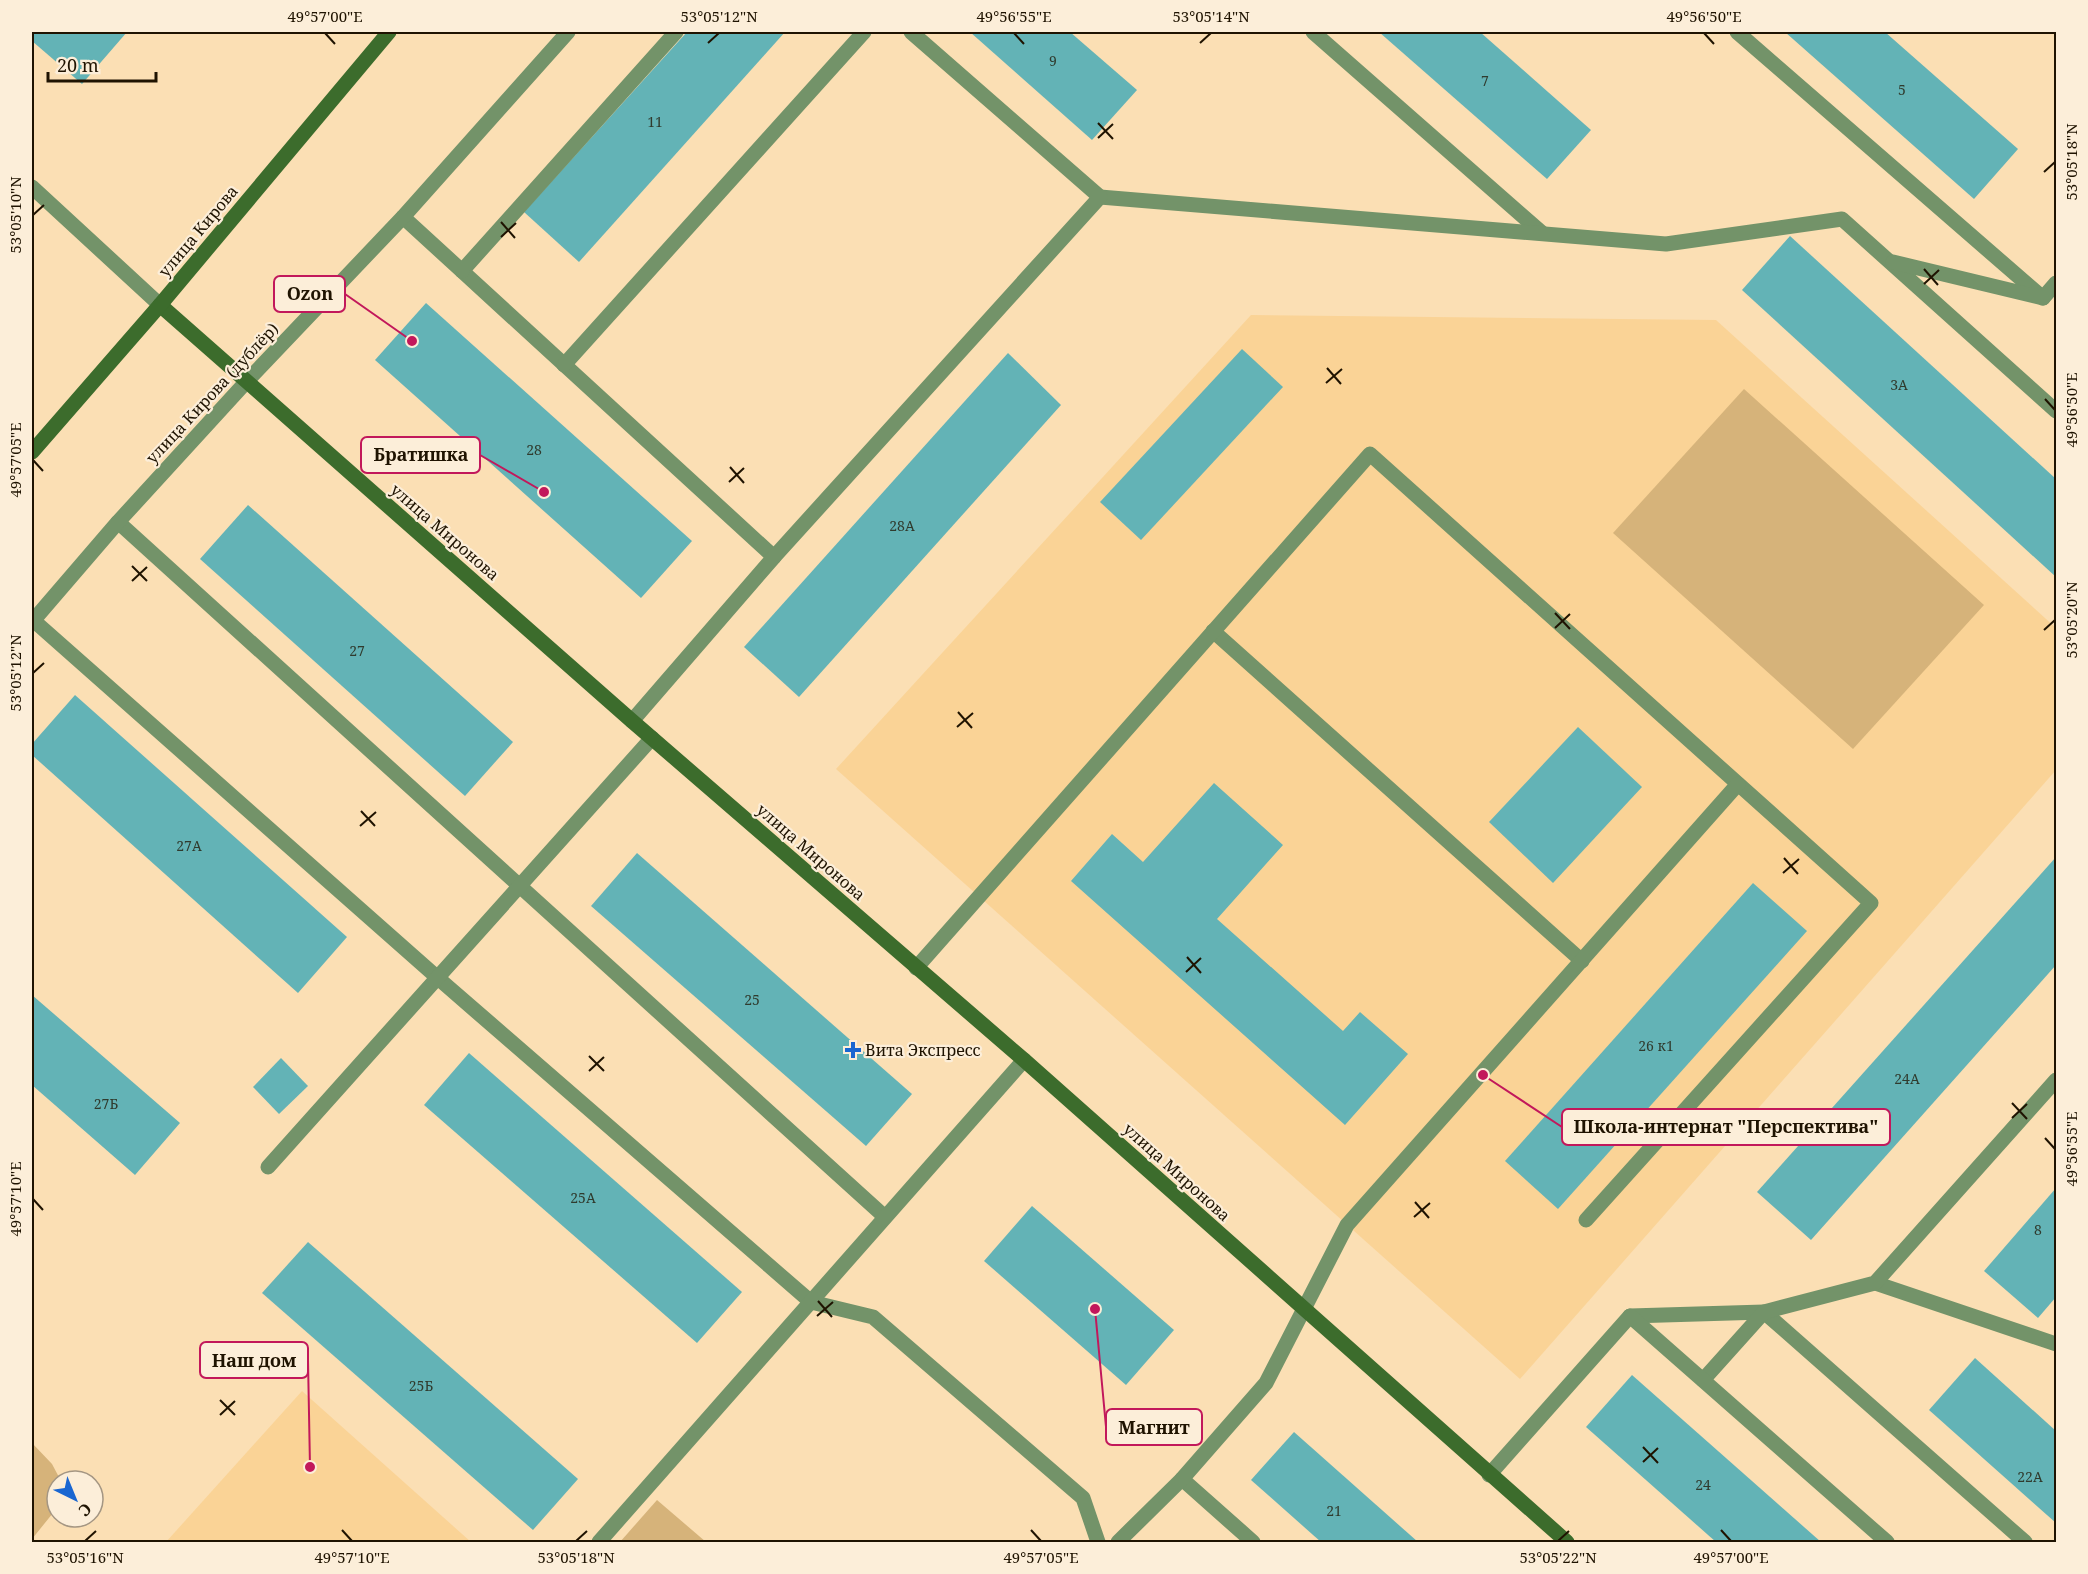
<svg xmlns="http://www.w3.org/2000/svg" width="2088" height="1574" viewBox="0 0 2088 1574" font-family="'Noto Serif',serif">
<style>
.built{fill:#fad396}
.green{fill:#d6b37a}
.building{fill:#63b3b6}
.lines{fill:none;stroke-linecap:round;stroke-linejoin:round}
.lane{stroke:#739369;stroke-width:15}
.street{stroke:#739369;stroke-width:15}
.secondary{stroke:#3c6c2c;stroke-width:15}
.ticks{fill:none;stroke:#1f1301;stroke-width:2}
.poi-dot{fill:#1a66d1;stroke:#fceed9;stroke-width:2}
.labels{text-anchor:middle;stroke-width:4.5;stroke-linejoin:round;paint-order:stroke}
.number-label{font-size:14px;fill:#303b2e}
.street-label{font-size:16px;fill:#1f1301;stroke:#fceed9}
.poi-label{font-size:16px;fill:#1f1301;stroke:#fceed9;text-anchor:start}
.leader{fill:none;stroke:#c2185b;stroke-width:2}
.callout-dot{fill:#c2185b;stroke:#fceed9;stroke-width:2}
.callout{fill:#fceed9;stroke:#c2185b;stroke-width:2}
.callout-label{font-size:18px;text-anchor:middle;font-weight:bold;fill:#1f1301}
.neatline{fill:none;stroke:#1f1301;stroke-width:2}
.ticks-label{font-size:15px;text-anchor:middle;fill:#1f1301}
</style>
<rect width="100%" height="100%" fill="#fbdfb4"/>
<g class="built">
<path d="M1251,315L1716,320L2056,628V770L1520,1379L836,769Z"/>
<path d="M302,1391L471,1542H166Z"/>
</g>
<g class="green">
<path d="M1744,389L1984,605L1853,749L1613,533Z"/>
<path d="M32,1443L52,1464L61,1481H57V1508L32,1539Z"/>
<path d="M657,1500L706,1542H620Z"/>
</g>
<g class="building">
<path d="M32,32H127L82,84L32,41Z"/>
<path d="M687,32H785L579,262L524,212Z"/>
<path d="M970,32H1070L1137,90L1092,140Z"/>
<path d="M1379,32H1480L1591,130L1547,179Z"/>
<path d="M1785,32H1885L2018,149L1974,199Z"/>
<path d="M1790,236L2056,479V577L1742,290Z"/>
<path d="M426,303L692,541L641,598L375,360Z"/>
<path d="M1242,349L1283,387L1141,540L1100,502Z"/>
<path d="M1008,353L1061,405L799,697L744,647Z"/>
<path d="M248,505L513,742L465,796L200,559Z"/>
<path d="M75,695L347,937L298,993L32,755V744Z"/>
<path d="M1578,727L1642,787L1553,883L1489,822Z"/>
<path d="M1214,783L1283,845L1217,919L1343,1031L1360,1012L1408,1054L1345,1125L1071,881L1112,834L1143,862Z"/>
<path d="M637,853L912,1094L866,1146L591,906Z"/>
<path d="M2056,857V965L1811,1240L1757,1192Z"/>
<path d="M1753,883L1807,931L1558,1209L1505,1161Z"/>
<path d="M32,995L180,1123L135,1175L32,1085Z"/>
<path d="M469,1053L742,1292L697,1343L424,1105Z"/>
<path d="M281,1058L308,1086L279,1114L253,1087Z"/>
<path d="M2056,1188V1297L2038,1318L1984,1271Z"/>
<path d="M1032,1206L1174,1330L1126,1385L984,1261Z"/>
<path d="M308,1242L578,1479L533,1530L262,1293Z"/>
<path d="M1975,1358L2056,1431V1523L1929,1410Z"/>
<path d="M1632,1375L1821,1542H1716L1586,1427Z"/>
<path d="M1294,1432L1418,1542H1321L1251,1480Z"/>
</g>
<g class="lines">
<g class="lane">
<path d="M676,32L462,271L774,557"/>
<path d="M1313,32L1542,233"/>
<path d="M1737,32L2043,298"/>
<path d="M1100,197L1666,244L1842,219L2056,411"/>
<path d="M403,217L462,271"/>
<path d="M1893,262L2043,298L2056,283"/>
<path d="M564,365L864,32"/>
<path d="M118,522L885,1217"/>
<path d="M33,620L439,979L811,1302L873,1317L1083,1498L1098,1542"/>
<path d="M1213,631L1582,961"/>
<path d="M632,721L774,557L1100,197L911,32"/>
<path d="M916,968L1370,454L1871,903L1586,1220"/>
<path d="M268,1167L652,738"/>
<path d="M1875,1283L2056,1344"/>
<path d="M1630,1316L1764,1312L2025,1542"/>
<path d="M1703,1380L1764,1312L1875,1283L2056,1080"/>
<path d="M1489,1475L1630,1316L1887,1542"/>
<path d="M1182,1479L1253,1542"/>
<path d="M599,1542L1024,1060"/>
<path d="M1118,1542L1182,1479L1266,1383L1347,1225L1738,784"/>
</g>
<g class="street">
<path d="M32,187L160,305"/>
<path d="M32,622L118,522L247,381L403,217L568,32"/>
</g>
<g class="secondary">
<path d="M160,305L632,721L1024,1060L1567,1542"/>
<path d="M32,452L160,305L389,32"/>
</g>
</g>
<path class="ticks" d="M325,33L335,44M1014,33L1024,44M1704,33L1714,44M708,43L719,33M1200,43L1211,33M1098,123L1113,139M1098,138L1113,124M2044,172L2055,162M33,215L44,205M501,222L515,238M501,237L516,223M1924,269L1938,285M1924,284L1939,270M1327,368L1341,384M1326,383L1342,369M2045,399L2055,410M33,460L43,471M730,467L744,483M729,482L744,468M132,566L147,581M132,581L147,567M1555,613L1570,629M1555,628L1570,614M2044,630L2055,620M33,673L44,663M958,712L972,728M957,727L973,713M361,811L375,826M360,826L376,812M1784,858L1798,874M1783,873L1799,859M1187,957L1201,973M1186,972L1201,958M589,1056L604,1071M589,1071L604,1057M2012,1103L2027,1119M2012,1118L2027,1104M2045,1138L2055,1149M33,1199L43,1210M1415,1202L1429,1218M1414,1217L1430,1203M818,1301L832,1317M817,1316L833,1302M220,1400L235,1415M220,1415L235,1401M1643,1447L1658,1463M1643,1462L1658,1448M342,1530L352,1541M1031,1530L1041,1541M1721,1530L1731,1541M85,1541L96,1531M576,1541L587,1531M1558,1541L1569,1531"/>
<path class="poi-dot" d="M850 1041h6v6h6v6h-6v6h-6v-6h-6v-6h6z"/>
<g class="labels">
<g class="number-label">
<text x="1053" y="66">9</text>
<text x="1485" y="86">7</text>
<text x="1902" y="95">5</text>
<text x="655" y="127">11</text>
<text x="1899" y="390">3А</text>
<text x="534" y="455">28</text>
<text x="902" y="531">28А</text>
<text x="357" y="656">27</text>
<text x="189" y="851">27А</text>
<text x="752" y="1005">25</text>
<text x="1656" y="1051">26 к1</text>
<text x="1907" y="1084">24А</text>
<text x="106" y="1109">27Б</text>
<text x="583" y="1203">25А</text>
<text x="2038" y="1235">8</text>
<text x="421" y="1391">25Б</text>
<text x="2030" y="1482">22А</text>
<text x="1703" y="1490">24</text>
<text x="1334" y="1516">21</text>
</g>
<g class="street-label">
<text transform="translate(198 231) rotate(-50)" y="6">улица Кирова</text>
<text transform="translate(212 393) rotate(-47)" y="6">улица Кирова (дублёр)</text>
<text transform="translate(445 532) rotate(41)" y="6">улица Миронова</text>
<text transform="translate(811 852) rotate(41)" y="6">улица Миронова</text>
<text transform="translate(1177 1172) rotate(42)" y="6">улица Миронова</text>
</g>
<g class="poi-label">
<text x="865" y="1056">Вита Экспресс</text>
</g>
</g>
<path class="leader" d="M412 341L345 294M544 492L480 455M1483 1075L1562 1127M310 1467L308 1360M1095 1309L1106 1427"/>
<g class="callout-dot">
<circle cx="412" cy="341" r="6"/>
<circle cx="544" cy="492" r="6"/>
<circle cx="1483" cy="1075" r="6"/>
<circle cx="310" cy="1467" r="6"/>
<circle cx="1095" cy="1309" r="6"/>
</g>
<g class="callout">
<rect x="274" y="276" width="71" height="36" rx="6"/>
<rect x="361" y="437" width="119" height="36" rx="6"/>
<rect x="1562" y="1109" width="328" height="36" rx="6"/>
<rect x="200" y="1342" width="108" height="36" rx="6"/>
<rect x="1106" y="1409" width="96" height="36" rx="6"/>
</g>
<g class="callout-label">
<text x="310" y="300">Ozon</text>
<text x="421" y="461">Братишка</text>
<text x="1726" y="1133">Школа-интернат "Перспектива"</text>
<text x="254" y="1367">Наш дом</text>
<text x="1154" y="1434">Магнит</text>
</g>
<rect width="2088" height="1574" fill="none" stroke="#fceed9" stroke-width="66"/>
<g transform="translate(75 1499) rotate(137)"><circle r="28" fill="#fceed9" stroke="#a49683" stroke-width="1.5"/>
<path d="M0-4.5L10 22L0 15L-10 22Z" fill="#1a66d1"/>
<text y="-9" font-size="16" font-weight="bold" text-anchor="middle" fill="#1f1301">С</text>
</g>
<path d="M48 72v9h108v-9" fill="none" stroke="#1f1301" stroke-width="3"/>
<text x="57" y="72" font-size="18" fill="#1f1301" stroke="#fceed9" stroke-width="4.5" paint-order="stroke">20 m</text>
<rect x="33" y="33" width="2022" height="1508" class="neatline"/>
<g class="ticks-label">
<text x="325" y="22">49°57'00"E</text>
<text x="719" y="22">53°05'12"N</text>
<text x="1014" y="22">49°56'55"E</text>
<text x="1211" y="22">53°05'14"N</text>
<text x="1704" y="22">49°56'50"E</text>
<text transform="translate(2072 162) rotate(-90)" y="5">53°05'18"N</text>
<text transform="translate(16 215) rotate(-90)" y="5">53°05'10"N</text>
<text transform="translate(2072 410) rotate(-90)" y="5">49°56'50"E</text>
<text transform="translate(16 460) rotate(-90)" y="5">49°57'05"E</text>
<text transform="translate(2072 620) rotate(-90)" y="5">53°05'20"N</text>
<text transform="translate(16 673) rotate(-90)" y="5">53°05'12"N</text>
<text transform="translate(2072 1149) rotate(-90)" y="5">49°56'55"E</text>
<text transform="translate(16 1199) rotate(-90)" y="5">49°57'10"E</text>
<text x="85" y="1563">53°05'16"N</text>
<text x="352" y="1563">49°57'10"E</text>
<text x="576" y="1563">53°05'18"N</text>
<text x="1041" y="1563">49°57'05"E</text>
<text x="1558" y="1563">53°05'22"N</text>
<text x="1731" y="1563">49°57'00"E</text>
</g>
</svg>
